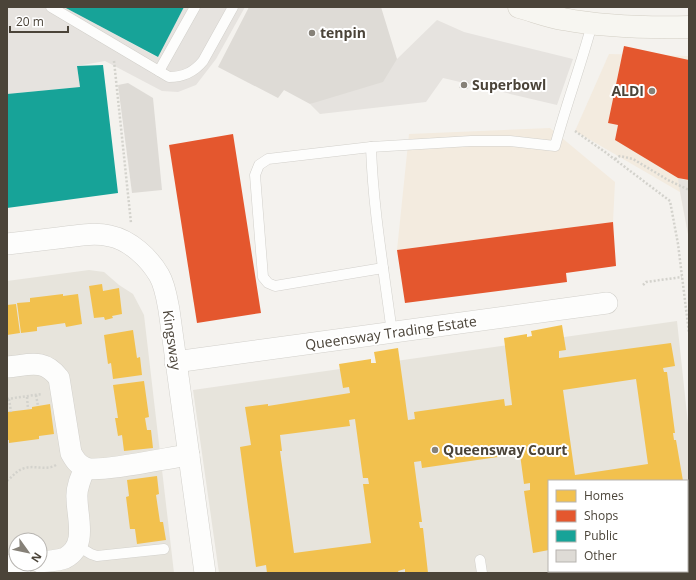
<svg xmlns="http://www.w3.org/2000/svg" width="696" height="580" viewBox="0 0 696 580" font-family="'Open Sans',sans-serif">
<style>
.residential{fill:#e7e4dc;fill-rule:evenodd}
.commercial{fill:#f3ebdf}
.parking{fill:#e6e3df}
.homes{fill:#f2c14e;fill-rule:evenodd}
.shops{fill:#e4572e}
.public{fill:#17a398}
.building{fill:#dedbd6}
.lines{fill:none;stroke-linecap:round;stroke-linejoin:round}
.lane-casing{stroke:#d2d0cb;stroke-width:11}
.street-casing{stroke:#d2d0cb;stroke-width:22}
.secondary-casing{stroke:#d3cfc5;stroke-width:23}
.path{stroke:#d3d2cc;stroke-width:2.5;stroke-dasharray:2 2;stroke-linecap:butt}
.lane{stroke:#fdfdfc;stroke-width:10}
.street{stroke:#fdfdfc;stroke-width:21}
.secondary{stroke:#f7f6f1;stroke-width:22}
.poi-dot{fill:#868178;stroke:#fff;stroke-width:1.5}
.labels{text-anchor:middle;stroke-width:4;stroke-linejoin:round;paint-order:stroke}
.poi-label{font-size:14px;font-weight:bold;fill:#4b4439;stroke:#fff;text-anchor:start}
.street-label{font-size:14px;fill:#4b4439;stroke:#fff}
</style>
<rect width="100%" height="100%" fill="#f4f2ee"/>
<g class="residential">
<path d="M89,270L104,272L119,285L133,294L144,315L174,573H7V281ZM16,540H40V564H16Z"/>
<path d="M677,321L689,433V501L687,502V481H549V571H553L549,573H219L193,390Z"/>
</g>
<g class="commercial">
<path d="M609,54L689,56V239L680,192L575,131Z"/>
<path d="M550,128L615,182L613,222L397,250L409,134Z"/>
</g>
<g class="parking">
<path d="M7,7H64L157,57L184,7H245L216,59L196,85L178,92L162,91L105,61L77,66L80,87L7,94Z"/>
<path d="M437,20L464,32L573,59L557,105L443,78L426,102L320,114L310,104L397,59Z"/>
<path d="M678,178L689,181V239L679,186Z"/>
</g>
<g class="homes">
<path d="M102,284L103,291L119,288L122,314L112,316L113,318L105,320L104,317L94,318L89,286Z"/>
<path d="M63,294V296L78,294L82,324L66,327L65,323L37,327V331L21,333L17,303L30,302V298Z"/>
<path d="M16,304L20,333L7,335V305Z"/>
<path d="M562,325L566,350L559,351V358L671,343L675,366L663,368L664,372H667L675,433H673L674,440H676L683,481H549V550L533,553L524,491L530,490V483L524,484L519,447L510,449L511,455L422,468L421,461L414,462L422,522H419L420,528H423L428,573H405V569L398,571L399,573H267L266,565L256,567L240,447L251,445L245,407L268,404V406L350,393L349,387L343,388L339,364L371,359V363H376L374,352L398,348L408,420L415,419L414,412L504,399L505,406L512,405L504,338L527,334V337L532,336L531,331ZM636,379L648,464L575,475L563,390ZM355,419L363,478H368L369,484H363L371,543L294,553L280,451H282L280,435L350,426L349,420Z"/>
<path d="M133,330L137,358L140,357L142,375L113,379L111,363L108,364L104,335Z"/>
<path d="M144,381L149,417L145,418L147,430H151L153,448L124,451L122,435L118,436L115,418H118L113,385Z"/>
<path d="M50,404L54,434L39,436V439L9,443V440H7V412L32,409V407Z"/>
<path d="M157,476L159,494L156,495L160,522H163L166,540L137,544L135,529H130L126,497L129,496L127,480Z"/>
</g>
<g class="shops">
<path d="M624,46L689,60V180L678,178L615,140L618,125L608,123Z"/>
<path d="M233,134L261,313L197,323L169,145Z"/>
<path d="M613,222L616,266L566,273L567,282L405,303L397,250Z"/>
</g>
<g class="public">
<path d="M64,7H184L158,57Z"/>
<path d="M103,65L118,193L7,208V94L80,87L77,66Z"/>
</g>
<g class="building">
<path d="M249,7H381L397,59L383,82L310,104L284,90L278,98L218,67Z"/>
<path d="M461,80L469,82L468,89L459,88Z"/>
<path d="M128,83L153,98L162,190L132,193L118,85Z"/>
</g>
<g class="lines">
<defs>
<g id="lane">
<path d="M51,7L169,77C184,77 194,72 203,61L233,7"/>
<path d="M159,71L195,7"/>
<path d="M371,147C373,209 384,271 392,333"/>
<path d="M383,268L275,286L268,283L263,277L255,175L259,165L268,159L371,147L471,141H510L555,146C566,105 581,65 592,24"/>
<path d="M76,545L91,554L97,556L164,549"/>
<path d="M480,560L482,573"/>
</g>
<g id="street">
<path d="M7,244C24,242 41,240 58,238C75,236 94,232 110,236C130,240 149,258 159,275C165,285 167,299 169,310L205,573"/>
<path d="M175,362L607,303"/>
<path d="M7,367C30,365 43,358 59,378L71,453C75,460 78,465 86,468C99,473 171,457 189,455"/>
<path d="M40,562C47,561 58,561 65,558C88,546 77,518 77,498C76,488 81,477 85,468"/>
<path d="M7,566L23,564"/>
</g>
<g id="secondary">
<path d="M519,7C534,11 549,17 563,19C605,27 647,28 689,27"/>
<path d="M687,559L689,558"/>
<path d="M658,573L662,571"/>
</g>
</defs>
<use href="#lane" class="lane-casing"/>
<use href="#street" class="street-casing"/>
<use href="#secondary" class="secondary-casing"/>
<g class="path">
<path d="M114,61L131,223"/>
<path d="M575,131L605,152L670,201L678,244L689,333"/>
<path d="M615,159L620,156L633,159L668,180L689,190"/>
<path d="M643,285L646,282L682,277"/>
<path d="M36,395L38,406"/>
<path d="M27,397L28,409"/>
<path d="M7,399L42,394"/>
<path d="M9,399L11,412"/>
<path d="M7,481C13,476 17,470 25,468C35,465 46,471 56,465"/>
<path d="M687,531L689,530"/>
<path d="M594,573L599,571"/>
</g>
<use href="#lane" class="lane"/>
<use href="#street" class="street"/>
<use href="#secondary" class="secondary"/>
</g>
<g class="poi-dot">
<circle cx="312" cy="33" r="4"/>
<circle cx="464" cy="85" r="4"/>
<circle cx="652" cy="91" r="4"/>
<circle cx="435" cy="450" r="4"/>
</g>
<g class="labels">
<g class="poi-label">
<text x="320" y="38">tenpin</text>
<text x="472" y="90">Superbowl</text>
<text x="644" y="96" text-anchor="end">ALDI</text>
<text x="443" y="455">Queensway Court</text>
</g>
<g class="street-label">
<text transform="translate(391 333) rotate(-8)" y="5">Queensway Trading Estate</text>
<text transform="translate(172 340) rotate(82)" y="5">Kingsway</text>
</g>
</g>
<rect width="696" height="580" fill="none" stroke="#4b4439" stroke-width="16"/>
<rect x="548" y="480" width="140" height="92" fill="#ffffff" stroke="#b7b4b0"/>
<rect x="556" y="490" width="20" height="12" fill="#f2c14e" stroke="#b7b4b0"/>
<text x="584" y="500" font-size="12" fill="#4b4439">Homes</text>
<rect x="556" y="510" width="20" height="12" fill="#e4572e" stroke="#b7b4b0"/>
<text x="584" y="520" font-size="12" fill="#4b4439">Shops</text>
<rect x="556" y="530" width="20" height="12" fill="#17a398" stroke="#b7b4b0"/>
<text x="584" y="540" font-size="12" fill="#4b4439">Public</text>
<rect x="556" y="550" width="20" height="12" fill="#dedbd6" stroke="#b7b4b0"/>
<text x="584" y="560" font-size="12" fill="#4b4439">Other</text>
<g transform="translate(28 552) rotate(123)"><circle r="19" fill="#ffffff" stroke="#b7b4b0"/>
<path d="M0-3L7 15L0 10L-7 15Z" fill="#868178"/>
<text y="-6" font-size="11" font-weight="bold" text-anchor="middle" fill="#4b4439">N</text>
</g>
<path d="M10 26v6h58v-6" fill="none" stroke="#4b4439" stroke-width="2"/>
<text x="16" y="26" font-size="12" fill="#4b4439" stroke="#ffffff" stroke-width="3" paint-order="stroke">20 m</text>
</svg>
